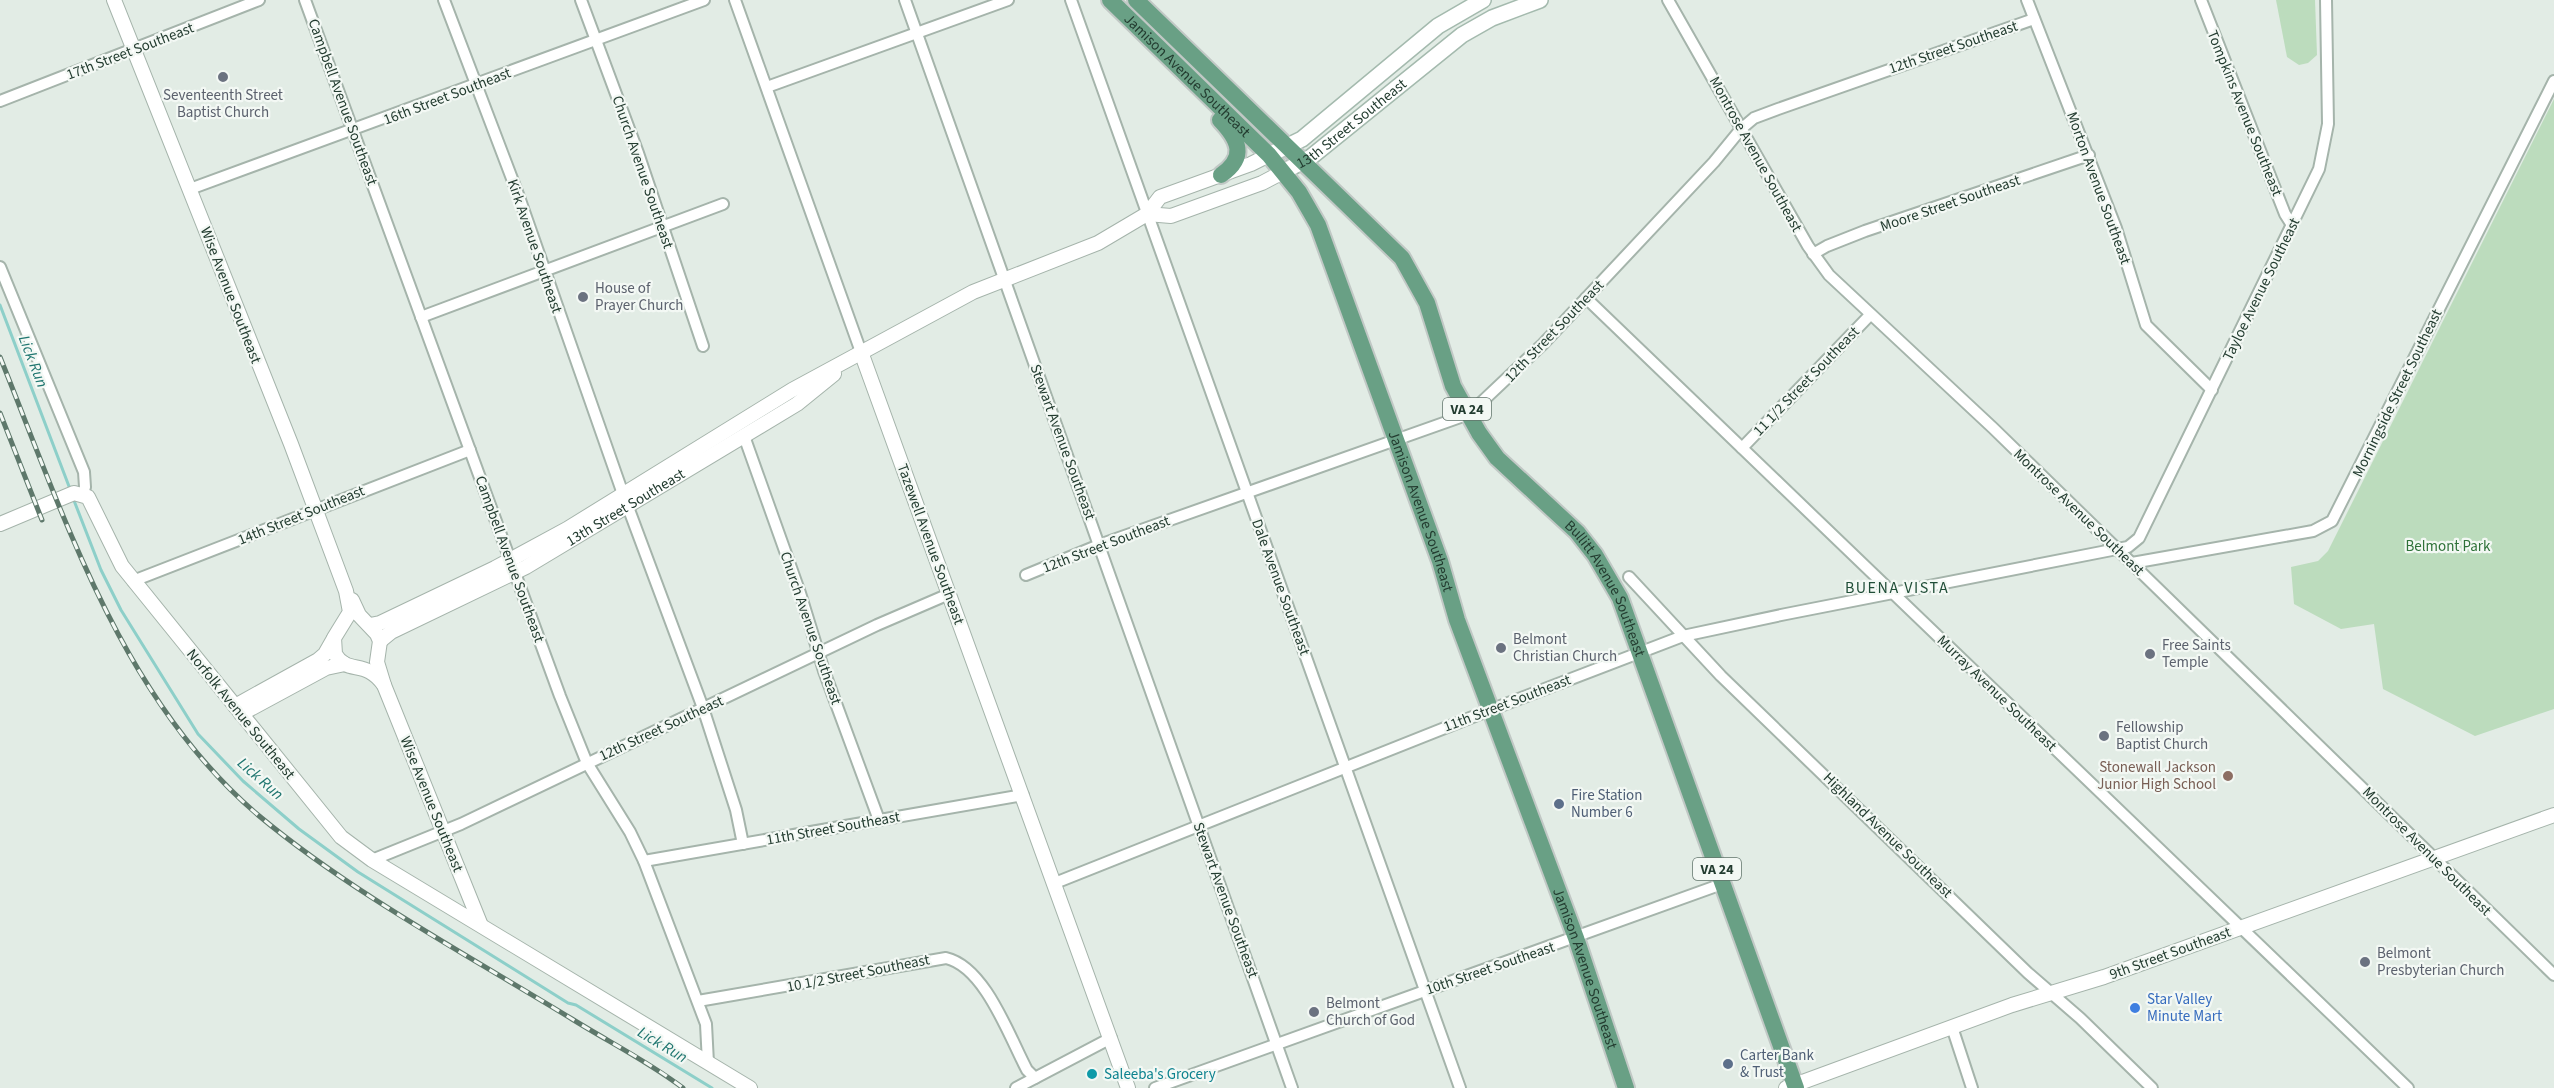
<svg xmlns="http://www.w3.org/2000/svg" width="2554" height="1088" viewBox="0 0 2554 1088" font-family="'Source Sans 3',sans-serif">
<style>
.green{fill:#bcdcbd}
.lines{fill:none;stroke-linecap:round;stroke-linejoin:round}
.stream{stroke:#8dcfc9;stroke-width:3}
.minor-casing{stroke:#a5b4ab;stroke-width:14}
.tertiary-casing{stroke:#a5b4ab;stroke-width:16}
.secondary-casing{stroke:#a4baae;stroke-width:18}
.primary-casing{stroke:#c1c8c5;stroke-width:20}
.minor{stroke:#fff;stroke-width:10}
.tertiary{stroke:#fff;stroke-width:14}
.secondary{stroke:#fff;stroke-width:15}
.primary{stroke:#69a085;stroke-width:16}
.rail-casing{stroke:#5e786b;stroke-width:5}
.rail{stroke:#f3f8f4;stroke-width:3;stroke-dasharray:9;stroke-linecap:butt}
.worship-dot{fill:#6b7280;stroke:#f3f8f4;stroke-width:2}
.education-dot{fill:#8d6e63;stroke:#f3f8f4;stroke-width:2}
.service-dot{fill:#5c6f8a;stroke:#f3f8f4;stroke-width:2}
.shop-dot{fill:#3f7fe0;stroke:#f3f8f4;stroke-width:2}
.culture-dot{fill:#0f9aa8;stroke:#f3f8f4;stroke-width:2}
.labels{text-anchor:middle;stroke-width:4.5;stroke-linejoin:round;paint-order:stroke}
.shield{fill:#f3f8f4;stroke:#61746b;stroke-width:1.5}
.shield-label{font-size:14px;font-weight:bold;fill:#233c30}
.street-label{font-size:15px;fill:#233c30;stroke:#f3f8f4}
.worship-label{font-size:15px;fill:#5b616d;stroke:#f3f8f4;text-anchor:start}
.park-label{font-size:15px;fill:#2f7239;stroke:#f3f8f4}
.education-label{font-size:15px;fill:#785e54;stroke:#f3f8f4;text-anchor:end}
.service-label{font-size:15px;fill:#4e5e75;stroke:#f3f8f4;text-anchor:start}
.shop-label{font-size:15px;fill:#366cbe;stroke:#f3f8f4;text-anchor:start}
.culture-label{font-size:15px;fill:#0d838f;stroke:#f3f8f4;text-anchor:start}
.water-label{font-size:16px;font-style:italic;fill:#207670;stroke:#f3f8f4}
.neighbourhood-label{font-size:16px;letter-spacing:1.5px;fill:#204e38;stroke:#f3f8f4}
</style>
<rect width="100%" height="100%" fill="#e2ece5"/>
<g class="green">
<path d="M2276,0H2315L2317,55L2308,63L2299,65L2287,57Z"/>
<path d="M2554,99V709L2475,736L2383,689L2374,624L2341,629L2294,604L2291,567L2318,561L2328,551Z"/>
</g>
<g class="lines">
<g class="stream">
<path d="M0,305L70,489"/>
<path d="M73,498L101,570L121,610L198,734L243,781L299,829L358,872L568,1003L576,1005L712,1088"/>
</g>
<defs>
<g id="minor">
<path d="M305,0L560,696L587,763L630,832L644,861L706,1024L708,1063"/>
<path d="M444,0L519,197L623,494"/>
<path d="M581,0L638,153L703,346"/>
<path d="M735,0L861,352"/>
<path d="M905,0L1292,1088"/>
<path d="M1071,0L1460,1088"/>
<path d="M1668,0L1808,246L1829,275L1993,428L2554,975"/>
<path d="M2027,0L2116,228L2146,325L2212,390"/>
<path d="M2201,0L2285,214L2292,225"/>
<path d="M767,87L1008,0"/>
<path d="M0,101L259,0"/>
<path d="M190,189L704,0"/>
<path d="M1813,254L1827,246L1865,231L2089,155"/>
<path d="M0,267L84,472L85,487L83,494"/>
<path d="M1586,298L2408,1088"/>
<path d="M421,317L723,204"/>
<path d="M744,436L800,593L824,671L879,820"/>
<path d="M1742,448L1870,315"/>
<path d="M628,507L703,708L736,810L743,844"/>
<path d="M2132,563L2313,531L2332,521L2554,81"/>
<path d="M1026,575L1099,545L1469,414L1543,344L1714,162L1741,129L1754,118L1778,109L2034,19"/>
<path d="M1629,577L1721,676L2028,973L2080,1018L2152,1088"/>
<path d="M133,581L470,450"/>
<path d="M372,860L461,824L877,625L949,594"/>
<path d="M644,861L1023,795"/>
<path d="M1055,883L1490,710L1683,636L1786,614L2117,549L2128,547L2139,538L2319,169L2328,124L2326,0"/>
<path d="M698,1001L946,958C985,967 1009,1036 1027,1070L1035,1078"/>
<path d="M1952,1027L1972,1088"/>
<path d="M1016,1088L1111,1038"/>
<path d="M1155,1088L1722,884"/>
</g>
<g id="tertiary">
<path d="M114,0L291,444L346,591L350,612L334,638L335,654C348,676 365,658 384,685"/>
<path d="M1147,214L1171,216L1262,183L1283,172"/>
<path d="M861,352L1128,1088"/>
<path d="M0,524L74,493L88,497L122,566L341,837L372,860L750,1088"/>
<path d="M352,600L359,615L377,634L380,641L377,662L384,685L480,923"/>
<path d="M370,625L380,623L495,568L567,529L792,390L973,292L1098,243L1147,214L1160,197L1251,164L1269,155"/>
<path id="s1" d="M380,641L391,632L526,567L797,404L834,374"/>
<path d="M235,706L318,660L325,654L333,640"/>
<path d="M241,714L326,668L345,664"/>
<path d="M1786,1088L2012,1005L2104,977L2554,815"/>
</g>
<g id="secondary">
<path d="M1269,155L1302,139L1438,26L1483,0"/>
<path id="s2" d="M1283,172L1311,157L1462,35L1492,18L1540,0"/>
</g>
<g id="primary">
<path id="s3" d="M1110,0L1269,155L1299,192L1318,225L1440,561L1457,620L1576,938L1626,1088"/>
<path id="s4" d="M1136,0L1402,258L1427,303L1453,386L1479,433L1497,458L1577,532L1595,555L1620,598L1796,1088"/>
<path d="M1220,120C1239,140 1247,157 1221,175"/>
</g>
</defs>
<use href="#minor" class="minor-casing"/>
<use href="#tertiary" class="tertiary-casing"/>
<use href="#secondary" class="secondary-casing"/>
<use href="#primary" class="primary-casing"/>
<use href="#minor" class="minor"/>
<use href="#tertiary" class="tertiary"/>
<use href="#secondary" class="secondary"/>
<use href="#primary" class="primary"/>
<defs>
<g id="rail">
<path d="M0,357C65,518 121,698 258,815C350,892 469,956 572,1019C609,1042 649,1062 683,1088"/>
<path d="M0,413L42,520"/>
</g>
</defs>
<use href="#rail" class="rail-casing"/>
<use href="#rail" class="rail"/>
</g>
<g class="worship-dot">
<circle cx="223" cy="77" r="6"/>
<circle cx="583" cy="297" r="6"/>
<circle cx="1501" cy="648" r="6"/>
<circle cx="2150" cy="654" r="6"/>
<circle cx="2104" cy="736" r="6"/>
<circle cx="2365" cy="962" r="6"/>
<circle cx="1314" cy="1012" r="6"/>
</g>
<circle class="education-dot" cx="2228" cy="776" r="6"/>
<g class="service-dot">
<circle cx="1559" cy="804" r="6"/>
<circle cx="1728" cy="1064" r="6"/>
</g>
<circle class="shop-dot" cx="2135" cy="1008" r="6"/>
<circle class="culture-dot" cx="1092" cy="1074" r="6"/>
<g class="labels">
<g class="shield">
<rect x="1443" y="398" width="48" height="22" rx="4.5"/>
<rect x="1693" y="858" width="48" height="22" rx="4.5"/>
</g>
<g class="shield-label">
<text x="1467" y="414">VA 24</text>
<text x="1717" y="874">VA 24</text>
</g>
<g class="street-label">
<text transform="translate(1953 47) rotate(-19)" y="5">12th Street Southeast</text>
<text transform="translate(130 51) rotate(-21)" y="5">17th Street Southeast</text>
<text dy="5" stroke="none"><textPath href="#s3" startOffset="108">Jamison Avenue Southeast</textPath></text>
<text transform="translate(447 96) rotate(-21)" y="5">16th Street Southeast</text>
<text transform="translate(343 102) rotate(70)" y="5">Campbell Avenue Southeast</text>
<text transform="translate(2245 113) rotate(68)" y="5">Tompkins Avenue Southeast</text>
<text dy="5" stroke="none"><textPath href="#s2" startOffset="84">13th Street Southeast</textPath></text>
<text transform="translate(1756 154) rotate(61)" y="5">Montrose Avenue Southeast</text>
<text transform="translate(643 172) rotate(71)" y="5">Church Avenue Southeast</text>
<text transform="translate(2099 188) rotate(70)" y="5">Morton Avenue Southeast</text>
<text transform="translate(1950 203) rotate(-19)" y="5">Moore Street Southeast</text>
<text transform="translate(535 246) rotate(71)" y="5">Kirk Avenue Southeast</text>
<text transform="translate(2261 289) rotate(-64)" y="5">Tayloe Avenue Southeast</text>
<text transform="translate(231 295) rotate(69)" y="5">Wise Avenue Southeast</text>
<text transform="translate(1554 331) rotate(-46)" y="5">12th Street Southeast</text>
<text transform="translate(1806 381) rotate(-46)" y="5">11 1/2 Street Southeast</text>
<text transform="translate(2397 393) rotate(-64)" y="5">Morningside Street Southeast</text>
<text transform="translate(1063 442) rotate(70)" y="5">Stewart Avenue Southeast</text>
<text dy="5" stroke="none"><textPath href="#s1" startOffset="280">13th Street Southeast</textPath></text>
<text dy="5" stroke="none"><textPath href="#s3" startOffset="612">Jamison Avenue Southeast</textPath></text>
<text transform="translate(2079 512) rotate(44)" y="5">Montrose Avenue Southeast</text>
<text transform="translate(301 515) rotate(-22)" y="5">14th Street Southeast</text>
<text transform="translate(931 544) rotate(70)" y="5">Tazewell Avenue Southeast</text>
<text transform="translate(1106 544) rotate(-21)" y="5">12th Street Southeast</text>
<text transform="translate(510 559) rotate(70)" y="5">Campbell Avenue Southeast</text>
<text transform="translate(1281 587) rotate(70)" y="5">Dale Avenue Southeast</text>
<text dy="5" stroke="none"><textPath href="#s4" startOffset="766">Bullitt Avenue Southeast</textPath></text>
<text transform="translate(811 628) rotate(71)" y="5">Church Avenue Southeast</text>
<text transform="translate(1997 693) rotate(44)" y="5">Murray Avenue Southeast</text>
<text transform="translate(1507 703) rotate(-21)" y="5">11th Street Southeast</text>
<text transform="translate(241 714) rotate(51)" y="5">Norfolk Avenue Southeast</text>
<text transform="translate(661 728) rotate(-25)" y="5">12th Street Southeast</text>
<text transform="translate(432 804) rotate(68)" y="5">Wise Avenue Southeast</text>
<text transform="translate(833 828) rotate(-10)" y="5">11th Street Southeast</text>
<text transform="translate(1888 835) rotate(44)" y="5">Highland Avenue Southeast</text>
<text transform="translate(2427 851) rotate(45)" y="5">Montrose Avenue Southeast</text>
<text transform="translate(1226 900) rotate(70)" y="5">Stewart Avenue Southeast</text>
<text transform="translate(2170 953) rotate(-20)" y="5">9th Street Southeast</text>
<text transform="translate(1490 968) rotate(-19)" y="5">10th Street Southeast</text>
<text dy="5" stroke="none"><textPath href="#s3" startOffset="1098">Jamison Avenue Southeast</textPath></text>
<text transform="translate(858 973) rotate(-11)" y="5">10 1/2 Street Southeast</text>
</g>
<g class="worship-label">
<text x="223" y="100" text-anchor="middle">Seventeenth Street<tspan x="223" dy="17">Baptist Church</tspan></text>
<text x="595" y="293">House of<tspan x="595" dy="17">Prayer Church</tspan></text>
<text x="1513" y="644">Belmont<tspan x="1513" dy="17">Christian Church</tspan></text>
<text x="2162" y="650">Free Saints<tspan x="2162" dy="17">Temple</tspan></text>
<text x="2116" y="732">Fellowship<tspan x="2116" dy="17">Baptist Church</tspan></text>
<text x="2377" y="958">Belmont<tspan x="2377" dy="17">Presbyterian Church</tspan></text>
<text x="1326" y="1008">Belmont<tspan x="1326" dy="17">Church of God</tspan></text>
</g>
<g class="park-label">
<text x="2448" y="551">Belmont Park</text>
</g>
<g class="education-label">
<text x="2216" y="772">Stonewall Jackson<tspan x="2216" dy="17">Junior High School</tspan></text>
</g>
<g class="service-label">
<text x="1571" y="800">Fire Station<tspan x="1571" dy="17">Number 6</tspan></text>
<text x="1740" y="1060">Carter Bank<tspan x="1740" dy="17">&amp; Trust</tspan></text>
</g>
<g class="shop-label">
<text x="2147" y="1004">Star Valley<tspan x="2147" dy="17">Minute Mart</tspan></text>
</g>
<g class="culture-label">
<text x="1104" y="1079">Saleeba's Grocery</text>
</g>
<g class="water-label">
<text transform="translate(34 361) rotate(69)" y="6">Lick Run</text>
<text transform="translate(261 778) rotate(41)" y="6">Lick Run</text>
<text transform="translate(663 1044) rotate(31)" y="6">Lick Run</text>
</g>
<g class="neighbourhood-label">
<text x="1897" y="593">BUENA VISTA</text>
</g>
</g>
</svg>
